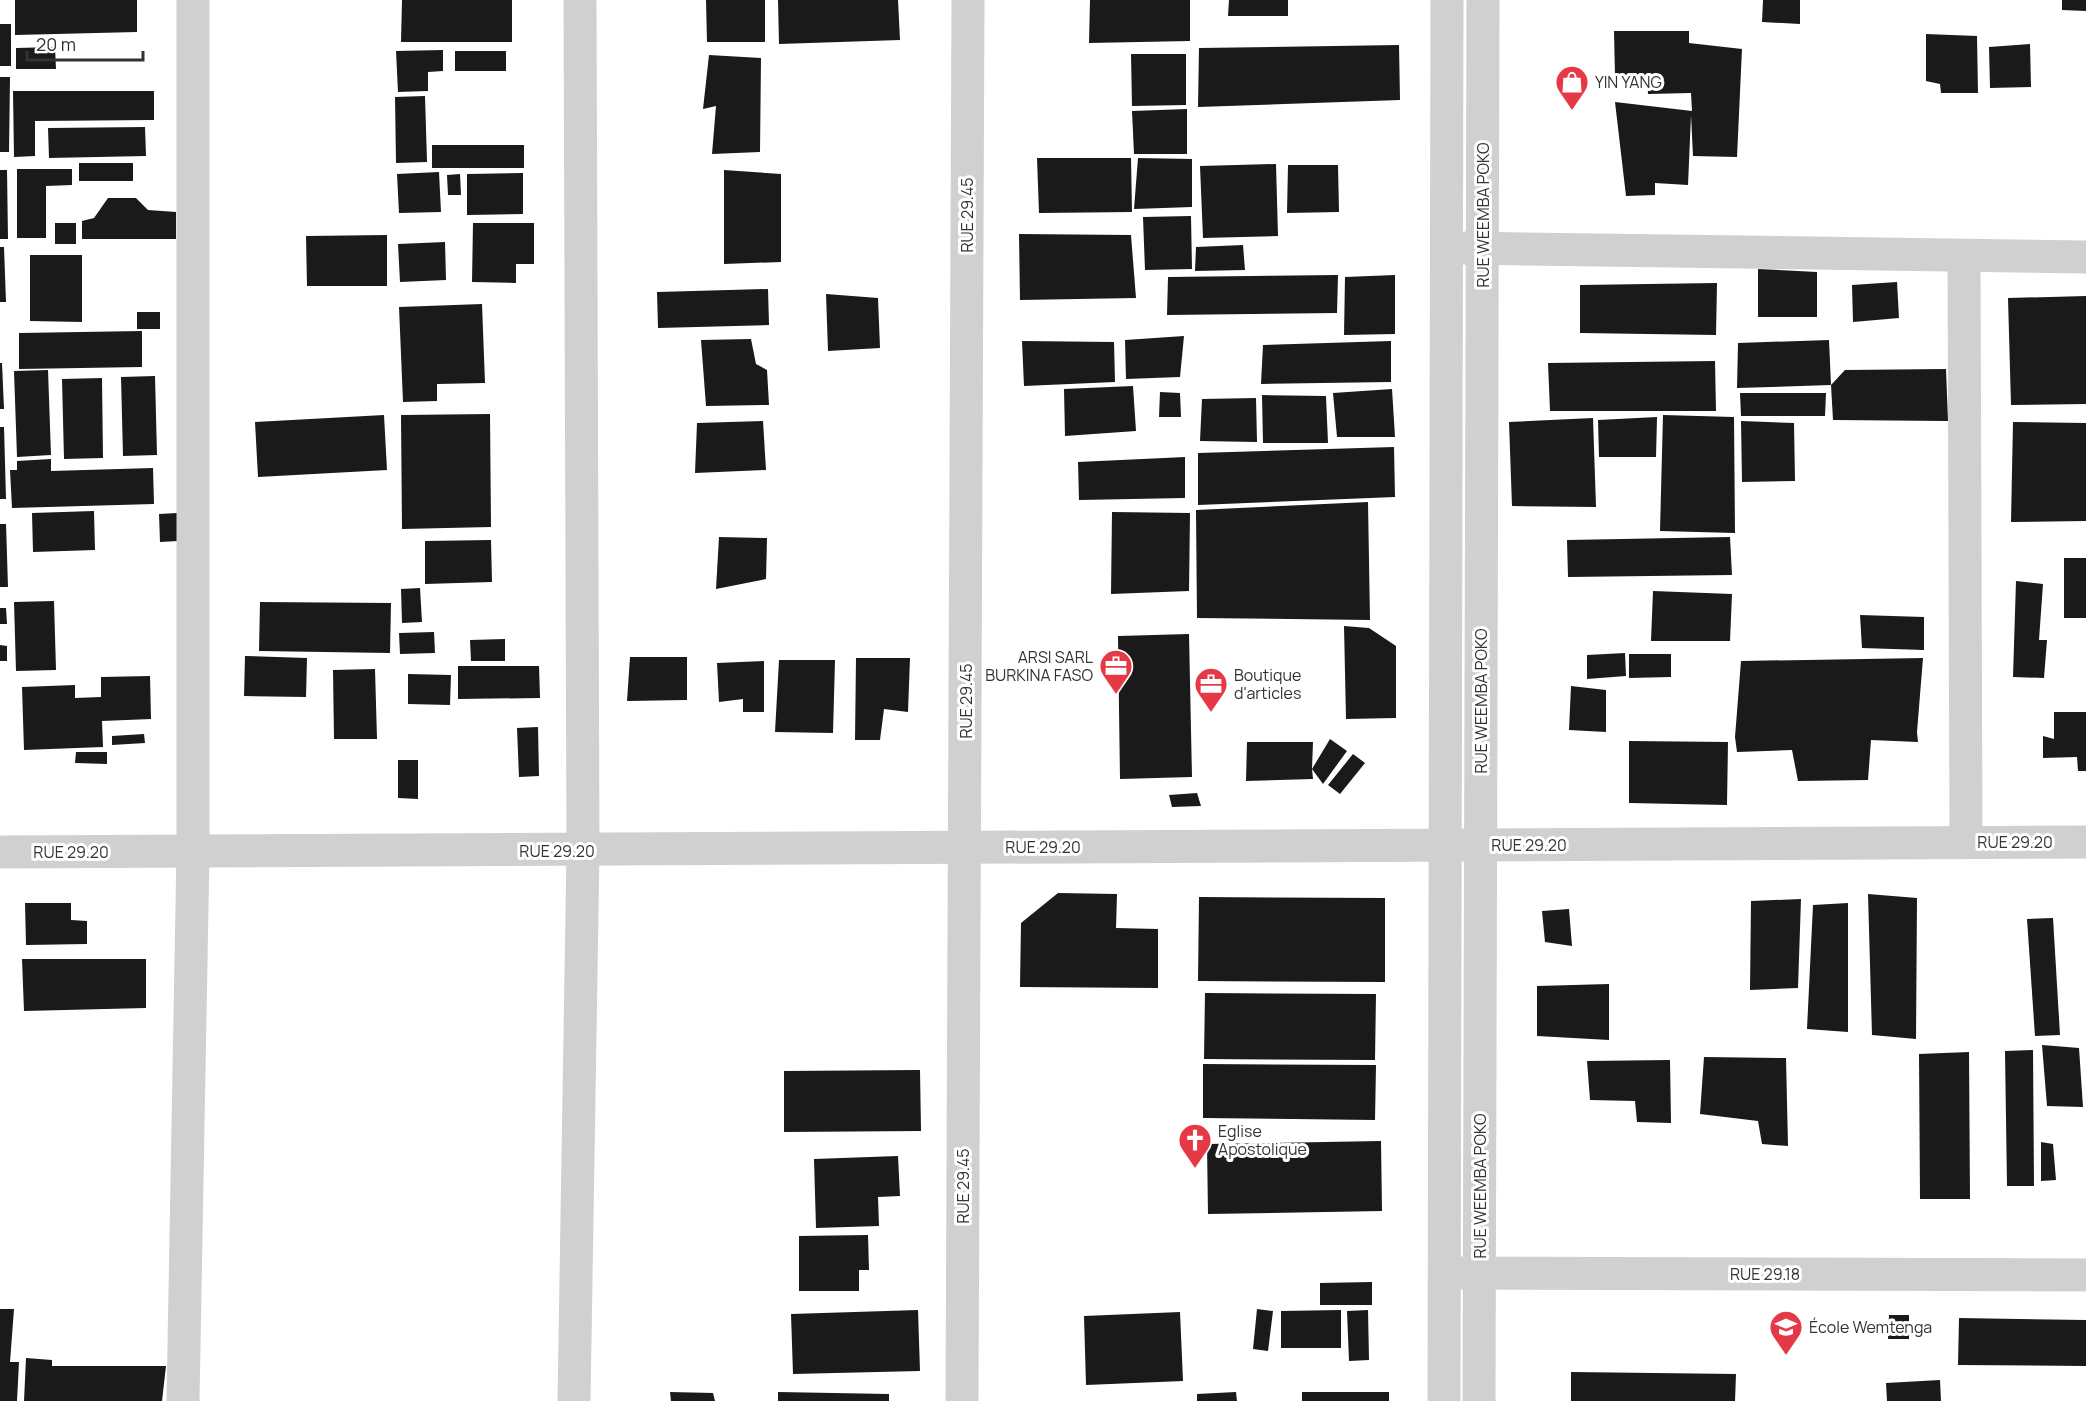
<svg xmlns="http://www.w3.org/2000/svg" width="2086" height="1401" viewBox="0 0 2086 1401" font-family="Manrope,sans-serif">
<style>
.building{fill:#1a1a1a}
.lines{fill:none;stroke-linecap:round;stroke-linejoin:round}
.street{stroke:#d0d0d0;stroke-width:33}
.labels{text-anchor:middle;stroke-width:6;stroke-linejoin:round;paint-order:stroke}
.poi-label{font-size:16px;fill:#333;stroke:#fff;text-anchor:start}
.street-label{font-size:16px;fill:#333;stroke:#fff}
</style>
<rect width="100%" height="100%" fill="#fff"/>
<g class="building">
<path d="M15,0H137V32L15,35Z"/>
<path d="M402,0H512V42H401Z"/>
<path d="M706,0H765V42H707Z"/>
<path d="M778,0H898L900,40L779,44Z"/>
<path d="M1090,0H1190V41L1089,43Z"/>
<path d="M1229,0H1288V16H1228Z"/>
<path d="M1763,0H1800V24L1762,22Z"/>
<path d="M2062,0H2086V11L2062,10Z"/>
<rect x="0" y="24" width="11" height="42"/>
<path d="M1614,31H1689V43L1742,49L1737,157L1693,156L1691,115L1688,185L1655,183V195L1626,196L1615,102L1692,111L1691,93L1648,94L1647,77L1615,76Z"/>
<path d="M1926,34L1977,36L1978,93H1941L1940,84L1926,81Z"/>
<path d="M2030,44L2031,87L1990,88L1989,47Z"/>
<path d="M1399,45L1400,100L1198,107L1199,48Z"/>
<path d="M55,47L56,69H16V48Z"/>
<path d="M443,50V71L428,72V91L398,92L396,51Z"/>
<rect x="455" y="51" width="51" height="20"/>
<path d="M1131,54H1186V105L1132,106Z"/>
<path d="M709,55L761,58L760,152L712,154L716,106L703,109Z"/>
<path d="M0,77H10L9,152H0Z"/>
<path d="M13,91H154V120L35,121V156L14,157Z"/>
<path d="M425,96L427,162L396,163L395,97Z"/>
<path d="M1187,109V154H1134L1132,111Z"/>
<path d="M145,127L146,156L49,158L48,128Z"/>
<rect x="432" y="145" width="92" height="23"/>
<path d="M1037,158H1131L1132,212L1039,213Z"/>
<path d="M1138,158L1192,159V207L1134,209Z"/>
<rect x="79" y="163" width="54" height="18"/>
<path d="M1276,164L1278,236L1203,238L1200,166Z"/>
<path d="M1288,165H1338L1339,212L1287,213Z"/>
<path d="M17,169H72V185L46,186V238H17Z"/>
<path d="M0,170H7L8,239H0Z"/>
<path d="M724,170L781,174V262L724,264Z"/>
<path d="M439,172L441,212L399,213L397,174Z"/>
<path d="M523,173V214L467,215V174Z"/>
<path d="M460,174L461,195H448L447,175Z"/>
<path d="M108,198H136L148,210L176,212V239H82V221L94,218Z"/>
<path d="M1191,216L1192,269L1145,270L1143,217Z"/>
<rect x="55" y="223" width="21" height="21"/>
<path d="M473,223H534V264H516V283L472,282Z"/>
<path d="M1019,234L1131,235L1136,298L1020,300Z"/>
<path d="M387,235V286H307L306,236Z"/>
<path d="M445,242L446,280L400,282L398,244Z"/>
<path d="M1243,245L1245,270L1195,271L1196,247Z"/>
<path d="M0,247H4L6,302H0Z"/>
<path d="M30,255H82V322L30,321Z"/>
<path d="M1758,269L1817,272V317H1758Z"/>
<path d="M1338,275L1337,313L1167,315L1168,277Z"/>
<path d="M1395,275V334L1344,335L1345,277Z"/>
<path d="M1897,282L1899,318L1853,322L1852,285Z"/>
<path d="M1717,283L1716,335L1580,333V285Z"/>
<path d="M768,289L769,325L658,328L657,292Z"/>
<path d="M826,294L878,298L880,348L828,351Z"/>
<path d="M2086,296V404L2011,405L2008,298Z"/>
<path d="M482,304L485,383L437,384V401L403,402L399,307Z"/>
<rect x="137" y="312" width="23" height="17"/>
<path d="M142,331V367L19,369V333Z"/>
<path d="M1184,336L1180,377L1126,379L1125,340Z"/>
<path d="M751,339L756,364L767,370L769,405L706,406L701,340Z"/>
<path d="M1829,340L1831,385L1737,388L1738,343Z"/>
<path d="M1022,341L1114,342L1115,382L1024,386Z"/>
<path d="M1391,341V382L1261,384L1263,345Z"/>
<path d="M1715,361L1716,411H1550L1548,363Z"/>
<path d="M0,363H2L4,409H0Z"/>
<path d="M1946,369L1948,421L1833,420L1831,385L1845,370Z"/>
<path d="M48,370L51,455L17,457L14,371Z"/>
<path d="M155,376L157,455L123,456L121,377Z"/>
<path d="M102,378L103,458L64,459L62,379Z"/>
<path d="M1133,386L1136,431L1065,436L1064,389Z"/>
<path d="M1392,389L1395,437H1337L1333,393Z"/>
<path d="M1160,392L1180,393L1181,417H1159Z"/>
<path d="M1740,393H1826L1825,416H1741Z"/>
<path d="M1262,395L1326,396L1328,443H1263Z"/>
<path d="M1256,398L1257,442L1200,441L1202,399Z"/>
<path d="M490,414L491,527L402,529L401,415Z"/>
<path d="M384,415L387,470L258,477L255,422Z"/>
<path d="M1663,415L1734,417L1735,533L1660,531Z"/>
<path d="M1657,417L1656,457H1599L1598,420Z"/>
<path d="M1593,418L1596,507L1512,506L1509,422Z"/>
<path d="M763,421L766,470L695,473L697,423Z"/>
<path d="M1741,421L1794,423L1795,481L1742,482Z"/>
<path d="M2013,422L2086,423V521L2011,522Z"/>
<path d="M0,427H4L6,499H0Z"/>
<path d="M1394,447L1395,497L1198,505V453Z"/>
<path d="M1185,457V498L1079,500L1078,462Z"/>
<path d="M51,459V471L153,468L154,504L12,508L10,470H17V461Z"/>
<path d="M1368,502L1370,620L1197,618L1196,510Z"/>
<path d="M94,511L95,550L33,552L32,513Z"/>
<path d="M1112,512L1190,513L1189,591L1111,594Z"/>
<path d="M177,513L178,541L160,542L159,514Z"/>
<path d="M0,524H6L8,587H0Z"/>
<path d="M719,537L767,538L766,579L716,589Z"/>
<path d="M1730,537L1732,575L1568,577L1567,540Z"/>
<path d="M491,540L492,582L425,584V541Z"/>
<rect x="2064" y="558" width="22" height="60"/>
<path d="M2016,581L2043,584L2039,640H2047L2044,678L2013,677Z"/>
<path d="M420,588L422,622L402,623L401,589Z"/>
<path d="M1653,591L1732,594L1730,641H1651Z"/>
<path d="M54,601L56,670L16,671L14,602Z"/>
<path d="M260,602L391,603L390,653L259,651Z"/>
<path d="M0,608H6L7,624H0Z"/>
<path d="M1860,615L1924,617V650L1862,648Z"/>
<path d="M1344,626L1369,628L1396,646V718L1346,719Z"/>
<path d="M434,632L435,653L400,654L399,633Z"/>
<path d="M1189,634L1192,777L1120,779L1118,636Z"/>
<path d="M505,639V661H471L470,640Z"/>
<path d="M0,645L7,646V661H0Z"/>
<path d="M1625,653L1626,676L1587,679V655Z"/>
<path d="M1629,654H1671V677L1629,678Z"/>
<path d="M245,656L307,658L306,697L244,696Z"/>
<path d="M630,657H687V700L627,701Z"/>
<path d="M856,658H910L908,712L884,709L880,740H855Z"/>
<path d="M1923,658L1917,732L1918,742L1871,740L1868,780L1798,781L1792,750L1737,752L1735,737L1741,661Z"/>
<path d="M779,660H835L833,733L775,732Z"/>
<path d="M764,661V712H743V699L719,702L717,663Z"/>
<path d="M458,666H539L540,698L458,699Z"/>
<path d="M375,669L377,739H334L333,670Z"/>
<path d="M408,674L451,675L450,705L408,704Z"/>
<path d="M150,676L151,719L102,721L103,747L24,750L22,687L75,685V698L101,697V677Z"/>
<path d="M1571,686L1606,690V732L1569,730Z"/>
<path d="M2054,712H2086V771H2078L2077,757L2043,758V736L2054,739Z"/>
<path d="M538,727L539,776L519,777L517,728Z"/>
<path d="M144,734L145,743L112,745V736Z"/>
<path d="M1330,739L1347,751L1323,784L1312,769L1313,779L1246,781L1247,742H1313L1312,769Z"/>
<path d="M1629,741L1728,742L1727,805L1629,803Z"/>
<path d="M76,752H107V764L75,763Z"/>
<path d="M1353,754L1365,763L1340,794L1328,785Z"/>
<path d="M398,760H418V799L398,798Z"/>
<path d="M1197,793L1201,806L1172,807L1169,795Z"/>
<path d="M1058,893L1117,894L1116,928L1158,929V988L1020,987L1021,923Z"/>
<path d="M1868,894L1917,898L1916,1039L1872,1035Z"/>
<path d="M1199,897L1385,898V982L1198,981Z"/>
<path d="M1801,899L1798,988L1750,990L1751,901Z"/>
<path d="M25,903H71V920L87,921V944L26,945Z"/>
<path d="M1848,903V1032L1807,1029L1813,905Z"/>
<path d="M1569,909L1572,946L1545,942L1542,911Z"/>
<path d="M2053,918L2060,1035L2035,1036L2027,919Z"/>
<path d="M22,959H146V1008L24,1011Z"/>
<path d="M1609,984V1040L1537,1036V986Z"/>
<path d="M1205,993L1376,994L1375,1060L1204,1059Z"/>
<path d="M2042,1045L2079,1048L2083,1107L2047,1106Z"/>
<path d="M2033,1050L2034,1186H2007L2005,1051Z"/>
<path d="M1969,1052L1970,1199H1920L1919,1054Z"/>
<path d="M1704,1057L1786,1058L1788,1146L1762,1144L1758,1121L1700,1114Z"/>
<path d="M1670,1060L1671,1123L1637,1122L1635,1101L1590,1100L1587,1061Z"/>
<path d="M1203,1064L1376,1065L1375,1120L1203,1118Z"/>
<path d="M920,1070L921,1131L784,1132V1071Z"/>
<path d="M1381,1141L1382,1211L1208,1214L1207,1144Z"/>
<path d="M2041,1142L2053,1144L2056,1180L2041,1181Z"/>
<path d="M898,1156L900,1196L878,1197L879,1226L816,1228L814,1159Z"/>
<path d="M868,1235L869,1270H859V1291H799V1236Z"/>
<path d="M1372,1282V1305H1320V1283Z"/>
<path d="M0,1309H14L10,1362H19L17,1401H0Z"/>
<path d="M1257,1309L1273,1311L1268,1351L1253,1349Z"/>
<path d="M918,1310L920,1371L793,1374L791,1314Z"/>
<path d="M1341,1310V1348H1281V1311Z"/>
<path d="M1368,1310L1369,1360L1349,1361L1347,1311Z"/>
<path d="M1180,1312L1183,1381L1086,1385L1084,1316Z"/>
<path d="M1889,1315H1909V1339H1888Z"/>
<path d="M1959,1318L2086,1320V1366L1958,1365Z"/>
<path d="M26,1358L52,1360V1366H166L162,1401H24Z"/>
<path d="M1571,1372L1736,1374L1735,1401H1571Z"/>
<path d="M1940,1380L1941,1401H1887L1886,1383Z"/>
<path d="M670,1392L713,1393L715,1401H671Z"/>
<path d="M778,1392L889,1394V1401H778Z"/>
<path d="M1236,1392L1237,1401H1197V1394Z"/>
<rect x="1302" y="1392" width="87" height="9"/>
</g>
<g class="lines">
<g class="street">
<path d="M1461,248L2086,257"/>
<path d="M1964,256L1966,842"/>
<path d="M0,852L2086,842"/>
<path d="M1458,1273L2086,1275"/>
<path d="M183,1401L193,851V0"/>
<path d="M574,1401L583,851L580,0"/>
<path d="M962,1401L968,0"/>
<path d="M1444,1401L1447,0"/>
<path d="M1479,1401L1483,0"/>
</g>
</g>
<defs>
<symbol id="shop-pin" viewBox="-11 -11 22 30"><path d="M0 17L-7.5 6A9.5 9.5 0 1 1 7.5 6Z" fill="#e63946" stroke="#fff"/><path d="M-5-2.5h2.3a2.7 3.5 0 0 1 5.4 0H5L5.5 6h-11ZM-1.5-2.5h3a1.5 2.3 0 0 0-3 0Z" fill="#fff"/></symbol>
<symbol id="office-pin" viewBox="-11 -11 22 30"><path d="M0 17L-7.5 6A9.5 9.5 0 1 1 7.5 6Z" fill="#e63946" stroke="#fff"/><path d="M-6-3h4V-5.5h4V-3h4V5H-6ZM-1-4.5V-3h2v-1.5ZM-6 0V1H6V0Z" fill="#fff"/></symbol>
<symbol id="church-pin" viewBox="-11 -11 22 30"><path d="M0 17L-7.5 6A9.5 9.5 0 1 1 7.5 6Z" fill="#e63946" stroke="#fff"/><path d="M-1.2-6h2.4v3.5h3.3v2.4h-3.3V6h-2.4V-.1h-3.3v-2.4h3.3Z" fill="#fff"/></symbol>
<symbol id="school-pin" viewBox="-11 -11 22 30"><path d="M0 17L-7.5 6A9.5 9.5 0 1 1 7.5 6Z" fill="#e63946" stroke="#fff"/><path d="M0-5L7-2L0 1L-7-2ZM-4 1L0 2.5L4 1V4Q0 6-4 4Z" fill="#fff"/></symbol>
</defs>
<g fill-rule="evenodd">
<use href="#shop-pin" x="1553" y="63" width="38" height="52"/>
<use href="#office-pin" x="1097" y="647" width="38" height="52"/>
<use href="#office-pin" x="1192" y="665" width="38" height="52"/>
<use href="#church-pin" x="1176" y="1121" width="38" height="52"/>
<use href="#school-pin" x="1767" y="1308" width="38" height="52"/>
</g>
<g class="labels">
<g class="poi-label">
<text x="1595" y="88">YIN YANG</text>
<text x="1093" y="663" text-anchor="end">ARSI SARL<tspan x="1093" dy="18">BURKINA FASO</tspan></text>
<text x="1234" y="681">Boutique<tspan x="1234" dy="18">d'articles</tspan></text>
<text x="1218" y="1137">Eglise<tspan x="1218" dy="18">Apostolique</tspan></text>
<text x="1809" y="1333">École Wemtenga</text>
</g>
<g class="street-label">
<text transform="translate(967 215) rotate(-90)" y="6">RUE 29.45</text>
<text transform="translate(1483 215) rotate(-90)" y="6">RUE WEEMBA POKO</text>
<text transform="translate(966 701) rotate(-90)" y="6">RUE 29.45</text>
<text transform="translate(1481 701) rotate(-90)" y="6">RUE WEEMBA POKO</text>
<text x="2015" y="848">RUE 29.20</text>
<text x="1529" y="851">RUE 29.20</text>
<text x="1043" y="853">RUE 29.20</text>
<text x="557" y="857">RUE 29.20</text>
<text x="71" y="858">RUE 29.20</text>
<text transform="translate(963 1186) rotate(-90)" y="6">RUE 29.45</text>
<text transform="translate(1480 1186) rotate(-90)" y="6">RUE WEEMBA POKO</text>
<text x="1765" y="1280">RUE 29.18</text>
</g>
</g>
<path d="M27 51v9h116v-9" fill="none" stroke="#333333" stroke-width="3"/>
<text x="36" y="51" font-size="18" fill="#333333" stroke="#ffffff" stroke-width="4.5" paint-order="stroke">20 m</text>
</svg>
